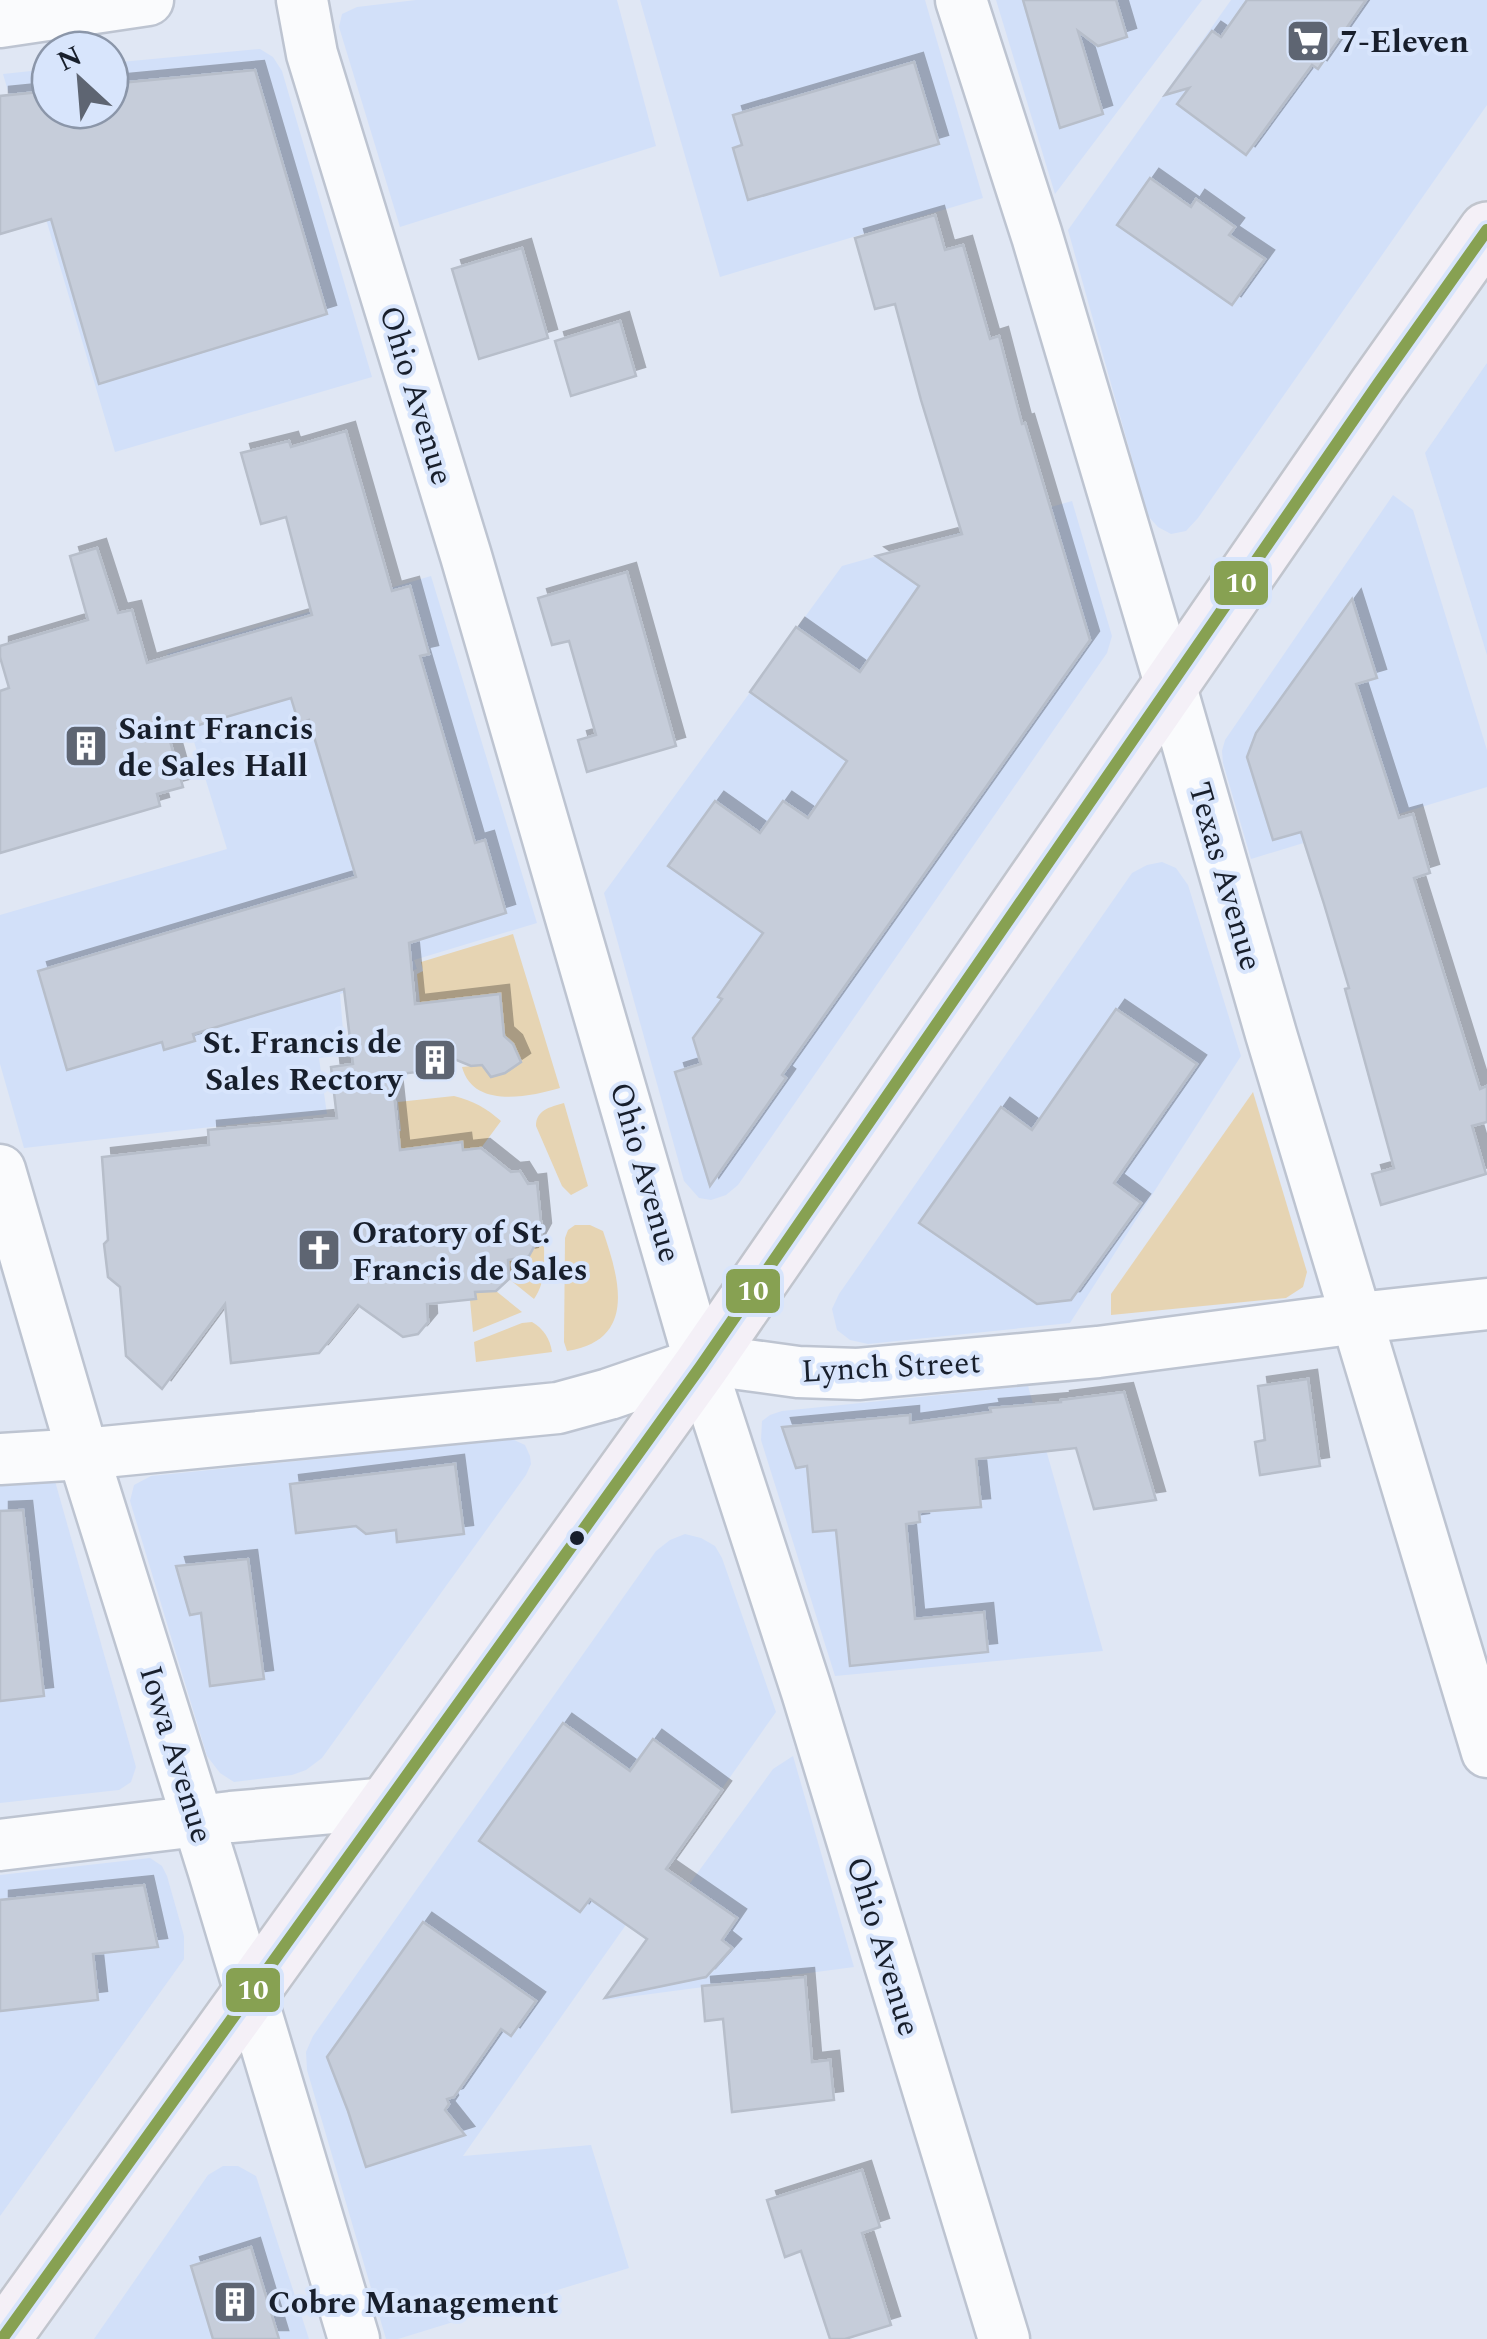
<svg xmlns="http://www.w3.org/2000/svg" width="1487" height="2339" viewBox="0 0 1487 2339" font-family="Spectral,serif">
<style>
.built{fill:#d2e0f9}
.green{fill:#e6d4b3}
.building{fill:#c6cdda;stroke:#b7beca;stroke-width:2.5;filter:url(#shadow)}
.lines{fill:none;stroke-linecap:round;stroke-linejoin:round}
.minor-casing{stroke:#bdc4d1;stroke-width:55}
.major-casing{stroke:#c1c5cd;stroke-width:60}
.minor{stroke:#fafbfd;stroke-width:50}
.major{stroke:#f4f0f7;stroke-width:55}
.bus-1-casing{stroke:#d8e5fc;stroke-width:20}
.bus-1{stroke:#87a152;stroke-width:12}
.bus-dot{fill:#181f2c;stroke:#d8e5fc;stroke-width:4}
.labels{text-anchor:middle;stroke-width:8;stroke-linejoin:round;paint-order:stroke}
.poi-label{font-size:32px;font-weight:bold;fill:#181f2c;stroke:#d8e5fc;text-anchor:start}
.street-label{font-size:32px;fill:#181f2c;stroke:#d8e5fc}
.line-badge{stroke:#d8e5fc;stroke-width:4}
.badge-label{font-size:28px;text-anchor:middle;font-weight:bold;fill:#fff}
</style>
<defs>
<filter id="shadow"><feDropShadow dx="9" dy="-9" stdDeviation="0" flood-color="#0004"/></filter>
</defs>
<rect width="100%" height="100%" fill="#e0e7f4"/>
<g class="built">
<path d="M416,0H617L656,146L400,227L339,27L342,14L357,7Z"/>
<path d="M640,0H925L983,198L720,277Z"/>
<path d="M996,0H1202L1055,194Z"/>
<path d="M1231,0H1487V105L1198,518L1186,531L1171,534L1158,527L1148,516L1068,230Z"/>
<path d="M260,49L273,57L282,71L372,377L115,452L3,74L50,69V110H110V63Z"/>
<path d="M1487,363V655L1425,453Z"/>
<path d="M1393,495L1413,510L1487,750V787L1251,859L1223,763L1222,751L1225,740Z"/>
<path d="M1072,501L1112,636L1107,653L738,1185L726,1195L711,1200L699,1198L684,1181L604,893L842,566Z"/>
<path d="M431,576L537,923L414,960L417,969L340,994L345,1055L319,1058L327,1114L24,1148L0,1064V915L227,849L167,654Z"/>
<path d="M1162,862L1176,868L1188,885L1241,1056L1070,1323L868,1344L850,1340L837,1330L832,1309L839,1294L1132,873L1147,865Z"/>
<path d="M1028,1386L1103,1651L835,1676L761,1440L762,1421L770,1415L782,1411Z"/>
<path d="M512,1439L525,1445L530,1456L531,1464L526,1475L322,1758L306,1770L292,1775L234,1782L220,1773L207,1756L130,1501L134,1485L151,1476Z"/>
<path d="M51,1467L136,1767L131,1782L119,1790L0,1803V1472Z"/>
<path d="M685,1534L701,1538L715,1546L722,1558L776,1712L463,2156L591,2145L629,2268L398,2339H386L307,2070L306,2052L313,2036L656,1551L670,1540Z"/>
<path d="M793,1756L854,1967L605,2000L773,1769Z"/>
<path d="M150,1858L162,1866L167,1876L184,1936V1959L0,2216V1875Z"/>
<path d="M223,2166H238L256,2176L309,2339H94L208,2175Z"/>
</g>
<g class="green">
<path d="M513,934L560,1088C529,1097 473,1109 462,1067L482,1065C495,1081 512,1074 518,1056L513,1044L505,1036L500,995L420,1003L417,974L423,971L421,962Z"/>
<path d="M1253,1092L1307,1272L1303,1287L1286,1298L1111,1315V1294Z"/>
<path d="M454,1096C474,1101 486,1108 501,1121L481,1148L463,1150L461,1142L330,1159L334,1140L401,1131L398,1102Z"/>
<path d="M564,1103L588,1186L571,1195L562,1186L536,1126C536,1110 550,1107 564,1103Z"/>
<path d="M575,1225H590L603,1231C619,1278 638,1340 567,1351L564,1342L565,1238L568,1230Z"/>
<path d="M537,1242H544C544,1263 546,1282 534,1299L509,1279L508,1260L529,1256Z"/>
<path d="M496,1291L522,1312L473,1332L470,1300L475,1299V1292Z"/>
<path d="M532,1322C544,1329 550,1339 552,1352L476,1362L474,1342L522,1323Z"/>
</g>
<g class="building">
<path d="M1023,0H1116L1127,37L1098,46L1078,31L1103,114L1060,128Z"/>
<path d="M1247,0H1366L1318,69L1312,65L1246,155L1177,104L1189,88L1165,95L1212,31L1221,37Z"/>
<path d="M914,62L939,144L748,200L733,148L742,145L733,115Z"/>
<path d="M255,70L327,314L99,384L51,219L0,234V96L50,91V110H110V84Z"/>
<path d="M1150,178L1191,207L1196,199L1235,227L1229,235L1265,259L1232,305L1117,225Z"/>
<path d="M935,215L945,250L963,245L990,339L999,336L1022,424L1025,423L1090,640L782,1075L786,1078L710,1186L675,1072L701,1064L693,1038L722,999L718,997L763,933L668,866L715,801L760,833L783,801L808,818L847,761L750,692L796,627L860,672L919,586L876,556L962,534L921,400L895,304L875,309L855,238Z"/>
<path d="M522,248L548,338L479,359L452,269Z"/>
<path d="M620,321L636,376L571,396L555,341Z"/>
<path d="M346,431L392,591L410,586L429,654L420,656L475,843L485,840L506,913L409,943L415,1004L500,994L504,1036L513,1044L521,1062L505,1073L491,1077L482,1065L471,1066L447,1056L449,1068L392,1075L400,1150L462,1142L463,1150L481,1148L511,1172L520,1171L528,1184L537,1183L542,1232L529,1256L508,1260L509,1279L496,1291L475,1292L476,1299L427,1304L428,1322L418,1334L403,1337L358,1305L319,1353L231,1363L225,1304L162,1389L126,1356L120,1287L108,1277L104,1244L108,1240L102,1157L209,1145L208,1130L337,1118L331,1067L353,1064L344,989L193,1034L195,1041L164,1050L162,1042L67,1070L38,971L356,877L309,720L299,724L291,698L168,734L183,787L157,794L160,806L0,853V691L9,688L0,657V646L88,620L70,556L97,548L118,613L132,610L147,663L312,615L286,517L261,524L241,453L289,441L291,447Z"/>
<path d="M627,572L676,746L587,772L578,740L596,735L569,641L552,645L538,598Z"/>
<path d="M1352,599L1377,678L1356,684L1399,818L1413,814L1430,873L1414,878L1480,1089L1487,1086V1122L1472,1126L1486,1174L1381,1205L1372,1174L1394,1168L1345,989L1349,988L1324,904L1301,832L1273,840L1247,757L1256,733Z"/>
<path d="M1116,1009L1197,1064L1114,1183L1141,1203L1071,1300L1037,1304L919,1223L1001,1107L1032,1130Z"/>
<path d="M1308,1379L1320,1466L1260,1475L1255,1442L1265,1440L1258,1386Z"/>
<path d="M1124,1392L1156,1500L1094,1509L1076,1448L976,1459L981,1507L919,1512L920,1522L906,1524L915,1619L984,1612L988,1652L850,1666L836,1530L813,1532L807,1466L796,1468L782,1427L910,1415V1423L991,1412L990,1408L1061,1402V1400Z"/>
<path d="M455,1464L464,1534L397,1542L396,1530L366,1534L356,1526L296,1533L290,1484Z"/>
<path d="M23,1510L44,1696L0,1701V1511Z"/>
<path d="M248,1559L264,1679L210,1686L201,1613L190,1615L176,1566Z"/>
<path d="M563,1723L630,1771L653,1739L722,1790L666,1869L737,1918L722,1940L732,1948L706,1977L605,1998L647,1939L590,1899L580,1912L479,1841Z"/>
<path d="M144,1885L158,1947L93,1954L98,2000L0,2011V1900Z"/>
<path d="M423,1922L536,2001L511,2036L501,2029L454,2097L447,2099L449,2104L445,2110L465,2135L366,2167L348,2111L327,2057Z"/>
<path d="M805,1977L812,2062L830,2060L834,2100L732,2112L723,2019L705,2021L702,1986Z"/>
<path d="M862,2170L880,2227L862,2233L891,2325L845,2339H830L801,2251L785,2257L767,2200Z"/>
<path d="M251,2247L279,2339H213L191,2266Z"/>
</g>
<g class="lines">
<defs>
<g id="minor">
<path d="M302,0L312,54L466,556L701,1366L807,1692L1004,2339"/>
<path d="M961,0L1037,236L1171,687L1271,1034L1487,1752"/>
<path d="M0,22L148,0"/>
<path d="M0,1170L83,1454L214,1872L354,2339"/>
<path d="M0,1459L83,1454L558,1408L609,1394L679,1370L701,1366L732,1363L798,1372L858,1374L1098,1352L1358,1318L1487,1304"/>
<path d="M0,1845L231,1817L389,1803"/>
</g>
<path id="major" d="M2,2339L701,1366L1378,384L1487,230"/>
</defs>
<use href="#minor" class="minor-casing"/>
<use href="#major" class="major-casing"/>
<use href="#minor" class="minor"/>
<use href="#major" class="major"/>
<defs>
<path id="bus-1" d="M2,2339L701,1366L1378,384L1487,230"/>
</defs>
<use href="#bus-1" class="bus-1-casing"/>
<use href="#bus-1" class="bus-1"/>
</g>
<defs>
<symbol id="supermarket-square" viewBox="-11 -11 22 22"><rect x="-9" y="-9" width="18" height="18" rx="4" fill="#5e6572" stroke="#d8e5fc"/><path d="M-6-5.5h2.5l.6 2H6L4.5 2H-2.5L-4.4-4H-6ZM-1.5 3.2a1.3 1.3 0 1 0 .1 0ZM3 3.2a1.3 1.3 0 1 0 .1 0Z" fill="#fff"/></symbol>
<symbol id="building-square" viewBox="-11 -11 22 22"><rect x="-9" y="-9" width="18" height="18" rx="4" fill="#5e6572" stroke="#d8e5fc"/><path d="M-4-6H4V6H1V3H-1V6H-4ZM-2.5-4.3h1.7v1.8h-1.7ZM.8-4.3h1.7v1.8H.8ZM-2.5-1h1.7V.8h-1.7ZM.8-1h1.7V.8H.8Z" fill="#fff"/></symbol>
<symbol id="church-square" viewBox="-11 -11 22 22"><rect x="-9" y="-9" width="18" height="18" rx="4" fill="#5e6572" stroke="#d8e5fc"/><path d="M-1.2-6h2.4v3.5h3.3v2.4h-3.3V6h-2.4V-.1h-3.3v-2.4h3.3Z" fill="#fff"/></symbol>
</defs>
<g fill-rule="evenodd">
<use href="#supermarket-square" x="1283" y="16" width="50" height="50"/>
<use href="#building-square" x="61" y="721" width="50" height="50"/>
<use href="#building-square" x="410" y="1035" width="50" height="50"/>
<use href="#church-square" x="294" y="1225" width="50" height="50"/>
<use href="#building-square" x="210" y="2277" width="50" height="50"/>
</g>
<circle class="bus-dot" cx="577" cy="1538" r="9"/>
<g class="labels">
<g class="poi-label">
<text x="1340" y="52">7-Eleven</text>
<text x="118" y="739">Saint Francis<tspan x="118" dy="37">de Sales Hall</tspan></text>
<text x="402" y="1053" text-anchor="end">St. Francis de<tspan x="402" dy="37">Sales Rectory</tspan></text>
<text x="352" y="1243">Oratory of St.<tspan x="352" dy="37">Francis de Sales</tspan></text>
<text x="268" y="2313">Cobre Management</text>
</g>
<g class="street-label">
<text transform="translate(417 395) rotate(73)" y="11">Ohio Avenue</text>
<text transform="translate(1226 876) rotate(74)" y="11">Texas Avenue</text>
<text transform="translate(646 1172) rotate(74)" y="11">Ohio Avenue</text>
<text transform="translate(891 1366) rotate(-3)" y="11">Lynch Street</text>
<text transform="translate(177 1754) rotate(73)" y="11">Iowa Avenue</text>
<text transform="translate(884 1946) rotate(73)" y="11">Ohio Avenue</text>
</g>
</g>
<g class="line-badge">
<rect x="1212" y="559" width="58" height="48" rx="10" fill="#87a152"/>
<rect x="724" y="1267" width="58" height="48" rx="10" fill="#87a152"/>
<rect x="224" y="1966" width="58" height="48" rx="10" fill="#87a152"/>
</g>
<g class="badge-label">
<text x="1241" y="592">10</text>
<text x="753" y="1300">10</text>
<text x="253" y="1999">10</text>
</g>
<g transform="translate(80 80) rotate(334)"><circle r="48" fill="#d8e5fc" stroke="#8b96a9" stroke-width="2.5"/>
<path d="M0-8L18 38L0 25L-18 38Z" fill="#5e6572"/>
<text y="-15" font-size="28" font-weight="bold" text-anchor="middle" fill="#181f2c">N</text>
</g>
</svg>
